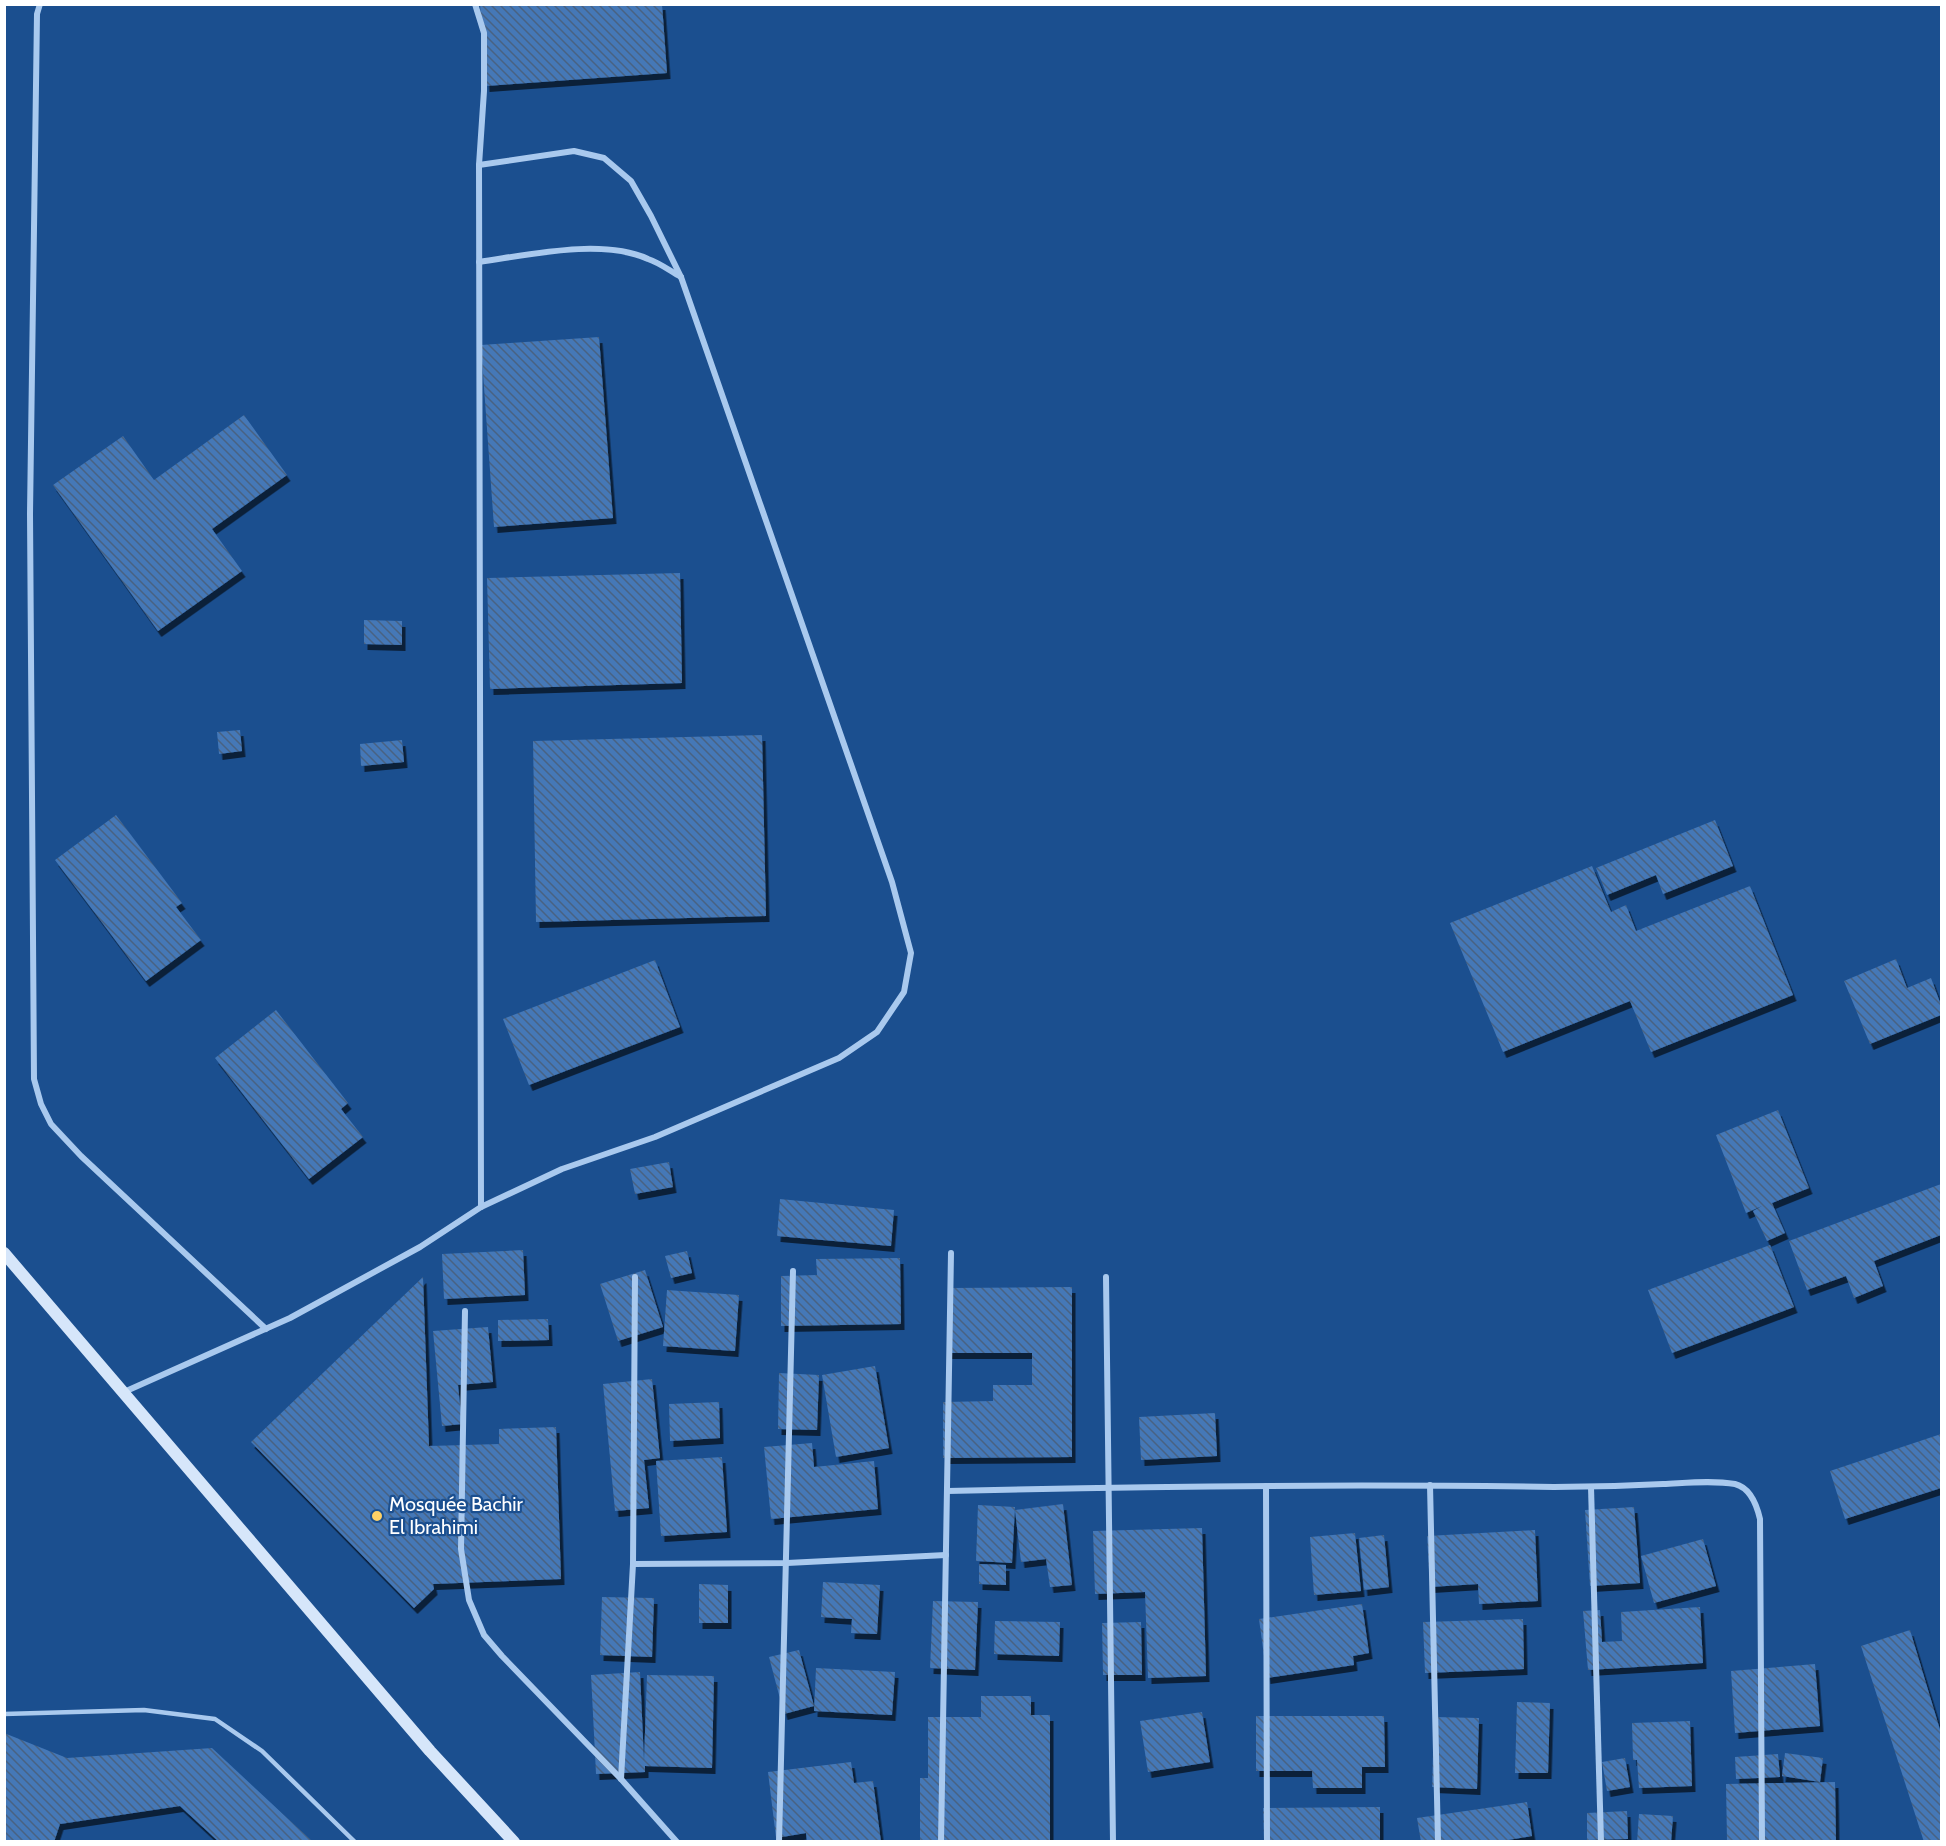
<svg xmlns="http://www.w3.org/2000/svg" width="1946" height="1846" viewBox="0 0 1946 1846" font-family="Cabin,sans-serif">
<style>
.building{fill:url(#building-back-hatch);filter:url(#shadow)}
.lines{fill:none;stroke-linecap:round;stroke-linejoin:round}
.lane{stroke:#a9c9ee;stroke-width:4.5}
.street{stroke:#a9c9ee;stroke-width:6}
.secondary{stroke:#d6e6fa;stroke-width:12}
.poi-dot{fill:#ffd166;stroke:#1b4f8f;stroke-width:2}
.labels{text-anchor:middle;stroke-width:4.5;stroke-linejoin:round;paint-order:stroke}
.poi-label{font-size:20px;fill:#fff;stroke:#1b4f8f;text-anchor:start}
</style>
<defs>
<pattern id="building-back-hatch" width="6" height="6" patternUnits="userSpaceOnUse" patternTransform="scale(1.5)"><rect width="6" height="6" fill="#4478b7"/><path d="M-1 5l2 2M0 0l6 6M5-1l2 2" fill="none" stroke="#486282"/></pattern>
<filter id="shadow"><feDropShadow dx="3.5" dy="6" stdDeviation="0" flood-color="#0009"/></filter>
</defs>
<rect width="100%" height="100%" fill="#1b4f8f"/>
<g class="building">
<path d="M480,4H662L667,73L486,86Z"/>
<path d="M599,337L613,518L494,527L481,345Z"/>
<path d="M244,415L287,475L212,529L242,571L158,631L53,485L123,436L154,480Z"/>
<path d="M680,573L682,683L490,689L487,578Z"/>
<path d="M364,620L402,621V645L364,644Z"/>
<path d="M240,730L242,751L219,754L217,732Z"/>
<path d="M762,735L766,916L536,922L533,741Z"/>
<path d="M402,740L404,762L361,766L360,744Z"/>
<path d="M116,815L182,903L176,907L201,940L146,981L55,860Z"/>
<path d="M1715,820L1733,866L1663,894L1656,875L1607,895L1596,868Z"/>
<path d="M1592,866L1611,912L1626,905L1636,931L1750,886L1793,995L1651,1052L1630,1001L1503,1052L1450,923Z"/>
<path d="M1896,959L1907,988L1931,978L1941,1005V1015L1870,1044L1844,981Z"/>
<path d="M655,960L680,1027L529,1085L503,1019Z"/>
<path d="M276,1010L348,1103L341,1109L363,1137L309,1179L215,1058Z"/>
<path d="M1778,1110L1809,1188L1772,1203L1785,1233L1767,1241L1753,1211L1762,1206L1746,1213L1716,1135Z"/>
<path d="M669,1162L673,1187L635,1194L630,1169Z"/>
<path d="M1941,1184V1235L1874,1261L1883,1286L1854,1298L1846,1276L1807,1290L1789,1241Z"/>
<path d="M780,1199L894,1210L891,1246L777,1236Z"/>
<path d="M1770,1245L1794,1307L1672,1353L1648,1290Z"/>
<path d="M523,1250L525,1295L444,1299L442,1254Z"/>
<path d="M687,1251L692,1273L671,1278L665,1256Z"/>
<path d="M900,1258L901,1324L781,1326V1276L817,1275L816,1259Z"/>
<path d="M645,1270L663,1327L618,1341L600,1284Z"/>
<path d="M423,1277L429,1446L499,1444V1429L556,1427L561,1579L433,1584L434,1589L414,1608L251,1442Z"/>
<path d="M1072,1287V1457L943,1458V1402L993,1401V1385H1032V1353H948V1288Z"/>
<path d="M667,1290L739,1295L735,1351L663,1346Z"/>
<path d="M548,1319L549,1340L498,1341V1320Z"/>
<path d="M488,1327L493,1382L458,1385L462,1424L442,1426L433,1331Z"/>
<path d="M875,1366L889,1448L836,1457L822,1375Z"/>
<path d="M779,1373L819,1375L817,1430L778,1429Z"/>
<path d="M652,1379L660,1458L644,1460L649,1508L615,1511L603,1384Z"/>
<path d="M719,1402L720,1438L670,1441L669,1404Z"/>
<path d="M1215,1413L1217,1456L1141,1460L1139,1417Z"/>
<path d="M1941,1434V1488L1845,1519L1830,1471Z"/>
<path d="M812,1443L814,1467L874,1461L878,1509L771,1519L764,1447Z"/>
<path d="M722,1457L727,1532L661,1536L656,1461Z"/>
<path d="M1063,1504L1072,1585L1050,1587L1046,1559L1021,1562L1015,1510Z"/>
<path d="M978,1505L1015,1507L1012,1563L976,1561Z"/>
<path d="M1634,1507L1640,1583L1590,1586L1585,1510Z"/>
<path d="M1202,1528L1206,1676L1148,1678L1145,1592L1095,1594L1093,1531Z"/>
<path d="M1535,1530L1538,1601L1479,1604L1478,1584L1430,1587L1427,1536Z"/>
<path d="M1355,1533L1361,1591L1314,1595L1310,1537Z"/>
<path d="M1384,1535L1389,1587L1364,1590L1359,1538Z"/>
<path d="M1703,1539L1716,1586L1654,1603L1641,1556Z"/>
<path d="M979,1564L1006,1565V1585L979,1584Z"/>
<path d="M823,1582L880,1585L877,1634L851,1633L852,1619L821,1617Z"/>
<path d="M699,1584L728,1585V1623H699Z"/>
<path d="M602,1597L654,1598L652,1657L600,1655Z"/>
<path d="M933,1601L978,1602L975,1670L930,1668Z"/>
<path d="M1362,1604L1369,1653L1353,1656L1354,1665L1267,1678L1259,1619Z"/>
<path d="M1700,1607L1703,1663L1588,1670L1583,1611L1600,1610L1602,1642L1622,1641L1621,1612Z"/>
<path d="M1523,1619L1524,1669L1425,1673L1423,1622Z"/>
<path d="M995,1621L1060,1622L1059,1656L994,1654Z"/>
<path d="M1141,1622L1142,1675H1103L1102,1623Z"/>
<path d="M1910,1630L1941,1733V1842H1924L1861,1646Z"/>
<path d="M799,1650L814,1706L784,1714L769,1657Z"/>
<path d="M1815,1664L1820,1726L1735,1733L1731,1671Z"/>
<path d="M816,1668L895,1672L892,1715L814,1711Z"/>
<path d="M640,1672L644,1761L647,1675L714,1676L712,1768L645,1766V1772L596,1774L591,1675Z"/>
<path d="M981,1696H1031V1715H1050V1842H920V1778H928V1717H981Z"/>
<path d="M1517,1702L1550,1703L1548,1773H1515Z"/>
<path d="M1202,1712L1210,1762L1148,1772L1140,1721Z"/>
<path d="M1256,1716H1384L1385,1767H1362V1788H1313L1312,1771H1256Z"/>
<path d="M1434,1717L1479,1718L1477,1789L1432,1787Z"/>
<path d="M1690,1721L1692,1786L1639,1788L1637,1760H1633L1632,1723Z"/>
<path d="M4,1733L67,1758L212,1748L313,1842H219L180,1806L60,1824L54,1842H4Z"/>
<path d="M1785,1753L1823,1758L1820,1782L1782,1776Z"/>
<path d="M1778,1754L1780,1777L1736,1779L1735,1757Z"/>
<path d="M1625,1758L1630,1787L1607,1791L1602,1762Z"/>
<path d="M851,1762L854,1783L873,1781L881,1842H807L806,1833L776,1838L768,1772Z"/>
<path d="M1835,1782L1836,1842H1727L1726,1784Z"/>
<path d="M1527,1802L1532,1836L1496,1842H1421L1417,1818Z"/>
<path d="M1380,1807V1842H1264L1263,1808Z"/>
<path d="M1627,1811L1628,1839L1587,1840V1813Z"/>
<path d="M1639,1814L1673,1816L1671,1842H1637Z"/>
</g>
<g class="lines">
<path class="lane" d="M4,1714L144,1710L215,1719L262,1751L355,1842"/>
<g class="street">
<path d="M40,4L37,14L30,514L34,1079L41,1104L51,1124L81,1156L266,1329"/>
<path d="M475,4L484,33V91L479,165L481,1207"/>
<path d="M479,262C528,255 602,238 648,259C660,263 670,271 681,277"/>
<path d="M1106,1277L1113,1842"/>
<path d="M465,1311L461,1549L469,1600L484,1635L502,1656L621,1779L677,1842"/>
<path d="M124,1392L290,1318L420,1247L481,1207L562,1169L655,1137L839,1058L877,1032L904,992L911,953L892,882L681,277L651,216L631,181L604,158L574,151L479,165"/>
<path d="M1430,1485L1438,1842"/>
<path d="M1266,1486L1267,1842"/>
<path d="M1591,1487L1601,1842"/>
<path d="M947,1491C1150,1486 1352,1484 1554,1487C1591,1487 1627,1486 1663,1484C1686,1483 1712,1480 1735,1484C1751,1488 1757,1506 1760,1519L1762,1842"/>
<path d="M633,1564L787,1563L946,1555"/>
<path d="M621,1779L633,1564L635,1277"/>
<path d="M779,1842L793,1271"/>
<path d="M941,1842L951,1253"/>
</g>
<path class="secondary" d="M4,1253L430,1751L514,1842"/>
</g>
<circle class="poi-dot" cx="377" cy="1516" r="6"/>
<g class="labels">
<g class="poi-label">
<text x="389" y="1511">Mosquée Bachir<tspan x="389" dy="23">El Ibrahimi</tspan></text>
</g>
</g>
<rect width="1946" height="1846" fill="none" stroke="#ffffff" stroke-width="12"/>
</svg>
